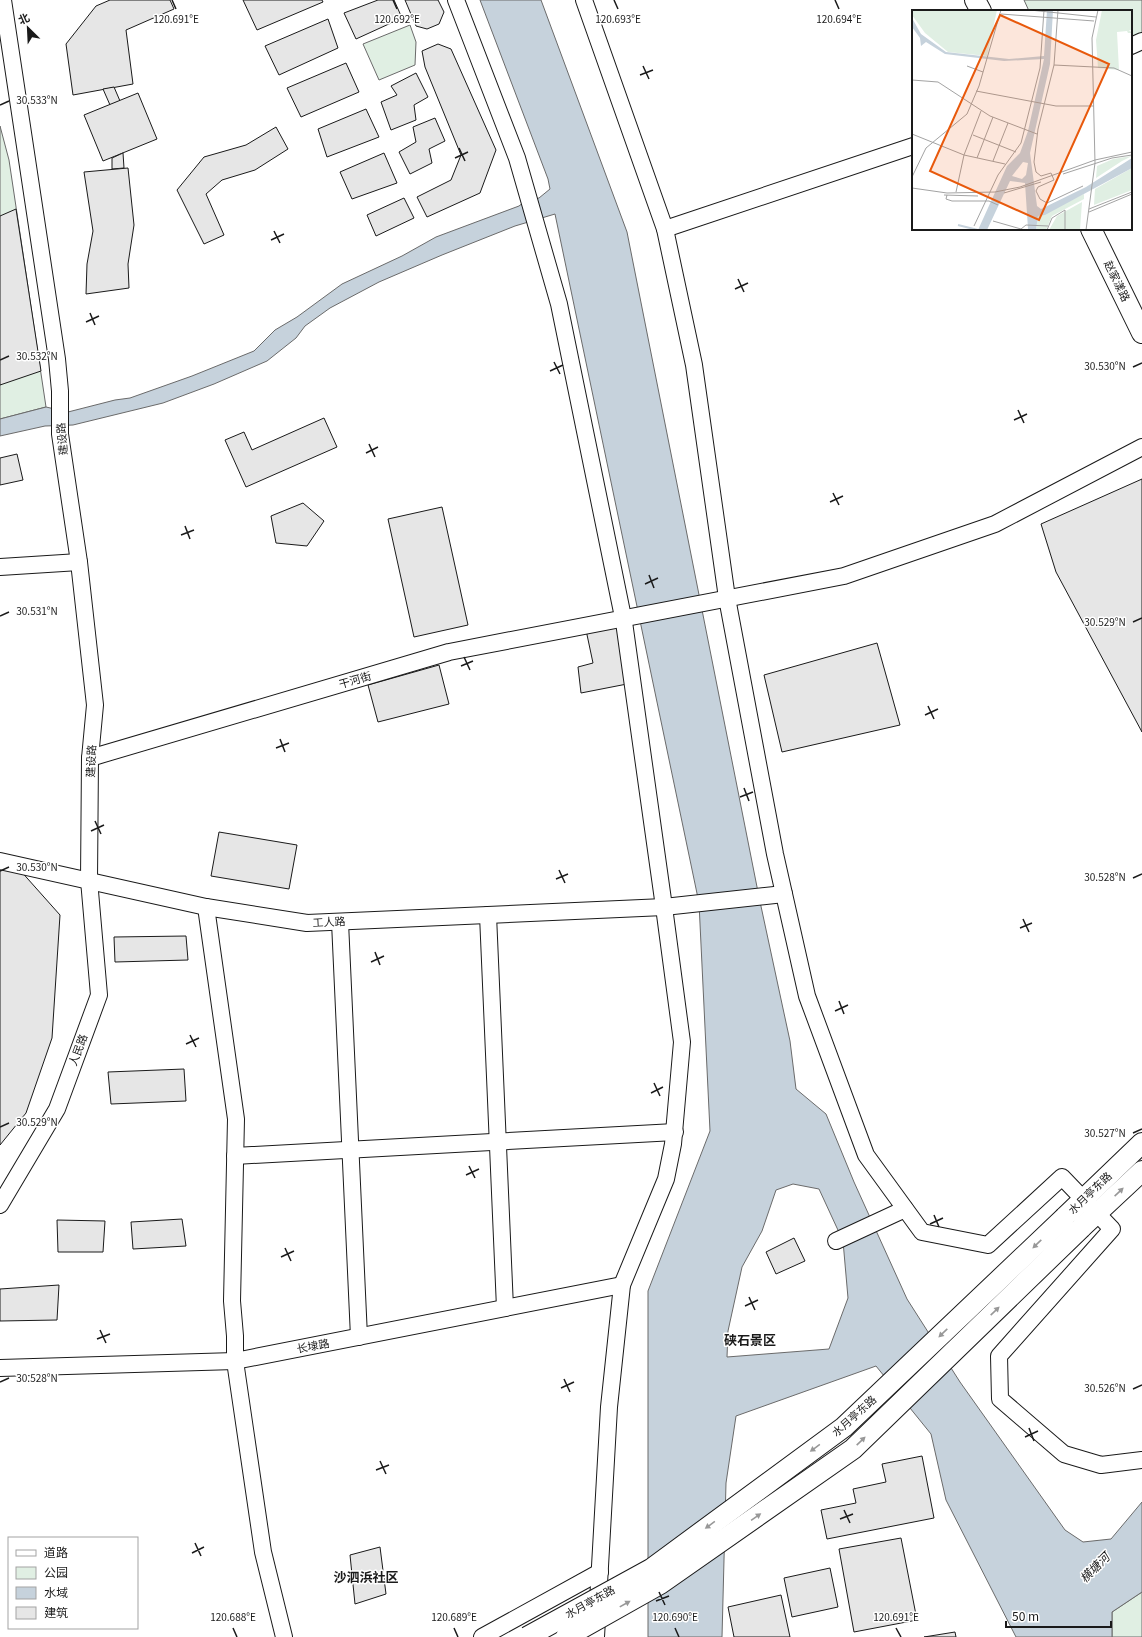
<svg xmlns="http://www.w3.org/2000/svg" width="1142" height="1637" viewBox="0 0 1142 1637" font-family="Georgia,'Noto Sans SC',serif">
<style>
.green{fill:#e0efe3;stroke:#6a6a6a}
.water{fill:#c6d2dc;stroke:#6a6a6a;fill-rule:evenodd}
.building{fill:#e6e6e6;stroke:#1a1a1a}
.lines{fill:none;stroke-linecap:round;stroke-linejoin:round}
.minor-casing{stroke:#1a1a1a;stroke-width:18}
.major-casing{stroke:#1a1a1a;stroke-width:22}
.minor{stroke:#fff;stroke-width:16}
.major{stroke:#fff;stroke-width:20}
.major-bridge-casing{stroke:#1a1a1a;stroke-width:22;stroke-linecap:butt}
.major-bridge{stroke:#fff;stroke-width:20}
.oneway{fill:#989898}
.ticks{fill:none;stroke:#1a1a1a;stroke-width:1.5}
.labels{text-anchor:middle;stroke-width:3;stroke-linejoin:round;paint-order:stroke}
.street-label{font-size:11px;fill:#1a1a1a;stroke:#fff}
.water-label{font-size:12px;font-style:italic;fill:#1a1a1a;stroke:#fff}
.quarter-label{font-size:13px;font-weight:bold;fill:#1a1a1a;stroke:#fff}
.inset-river{fill:none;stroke:#c6d2dc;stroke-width:2}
.inset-road{fill:none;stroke:#a3a3a3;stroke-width:1}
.view{fill:#e8590c;fill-opacity:0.15;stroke:#e8590c;stroke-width:2}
.inset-edge{fill:none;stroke:#1a1a1a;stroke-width:2}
.ticks-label{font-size:10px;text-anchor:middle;fill:#1a1a1a;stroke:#fff;stroke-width:3;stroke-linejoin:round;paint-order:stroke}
</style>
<rect width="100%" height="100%" fill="#fff"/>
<g class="green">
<path d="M1024,0H1142V41L1131,46V11H1029Z"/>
<path d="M410,25L416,42L415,65L379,80L363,44Z"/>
<path d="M0,126L9,160L46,407L0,419Z"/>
<path d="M1142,1592V1637H1112V1612Z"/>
</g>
<path class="water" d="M480,0H541L627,232L759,897L790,1041L796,1089L826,1114L854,1182L907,1299L960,1382L1065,1530L1083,1542L1111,1539L1142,1502V1592L1112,1612V1637H1016L946,1500L931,1434L876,1366L736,1416L726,1483L722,1637H648V1291L710,1131L699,903L555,214L515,226L442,255L379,282L330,308L305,326L296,338L267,361L214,384L163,403L73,425L45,426L0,436V419L46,407L68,412L115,400L130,398L192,376L254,351L275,330L297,317L342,284L402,256L436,237L519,206L524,202L539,198L550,189L548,179ZM793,1184L819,1189L843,1241L848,1298L829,1349L727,1357L728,1331L742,1267L762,1231L776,1190Z"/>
<g class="building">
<path d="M110,0H170L174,9L126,30L133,84L73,95L66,44L96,6Z"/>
<path d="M243,0H322L323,2L257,30Z"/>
<path d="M378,0H394L402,18L356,39L344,13Z"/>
<path d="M405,0H438L444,12L439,24L427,29L416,26Z"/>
<path d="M328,19L338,48L279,75L265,46Z"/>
<path d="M438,44L451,49L496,150L480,193L427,217L417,197L451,180L461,155L425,67L422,51Z"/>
<path d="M346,63L359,92L301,117L287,88Z"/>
<path d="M416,73L428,97L414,105L416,120L391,130L381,102L397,95L391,86Z"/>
<path d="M114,87L120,101L110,105L103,89Z"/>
<path d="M138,93L157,139L103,161L84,115Z"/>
<path d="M366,109L379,137L327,157L318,129Z"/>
<path d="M435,118L445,141L429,149L432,163L410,174L399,152L416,142L413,127Z"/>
<path d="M276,127L288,149L255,170L222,180L206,194L224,235L204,244L177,190L204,157L246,145Z"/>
<path d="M123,153L124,168L112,169V158Z"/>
<path d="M384,153L397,183L352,199L340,172Z"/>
<path d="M128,168L134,225L128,264L129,288L86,294L87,264L93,231L84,172Z"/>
<path d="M404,198L414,218L376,236L367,215Z"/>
<path d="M16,209L41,371L0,385V216Z"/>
<path d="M324,418L337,447L246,487L225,440L244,432L252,450Z"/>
<path d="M17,454L23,480L0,485V458Z"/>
<path d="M1142,479V732L1056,572L1041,524Z"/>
<path d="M303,503L324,521L307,546L276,543L271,516Z"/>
<path d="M442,507L468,625L414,637L388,519Z"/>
<path d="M617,624L627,684L581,693L578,667L593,663L586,630Z"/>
<path d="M877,643L900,725L782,752L764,675Z"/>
<path d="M439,665L449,704L378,722L368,685Z"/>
<path d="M219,832L297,845L289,889L211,876Z"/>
<path d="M0,867L19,869L60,915L52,1038L26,1113L0,1145Z"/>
<path d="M186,936L188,960L115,962L114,937Z"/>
<path d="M184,1069L186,1101L111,1104L108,1072Z"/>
<path d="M182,1219L186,1246L133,1249L131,1222Z"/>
<path d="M57,1220L105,1221L103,1252H58Z"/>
<path d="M794,1238L805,1261L776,1274L766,1252Z"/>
<path d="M59,1285L57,1320L0,1321V1289Z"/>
<path d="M922,1456L934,1518L827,1539L821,1510L856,1503L853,1489L886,1482L882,1464Z"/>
<path d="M901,1538L917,1620L854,1632L839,1549Z"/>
<path d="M380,1547L386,1594L355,1604L350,1555Z"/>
<path d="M830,1568L838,1607L792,1617L784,1578Z"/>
<path d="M781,1595L790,1637H734L728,1607Z"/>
<path d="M955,1632L956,1637H924Z"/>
</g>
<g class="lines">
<defs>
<g id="minor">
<path d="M456,0L517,158L559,304L624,622L664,907L682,1042L673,1144L666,1179L622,1285L609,1407L596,1637"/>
<path d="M584,0L665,229L694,365L727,598L775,854L807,996L866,1155L922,1232L988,1245L1062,1177L1112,1229L999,1356L1000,1399L1064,1454L1101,1465L1142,1460"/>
<path d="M1131,46L1142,41"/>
<path d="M665,229L913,146"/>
<path d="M0,567L79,562"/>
<path d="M90,758L449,652L844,576L995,524L1142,447"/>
<path d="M0,861L206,907L307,923L664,907L784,894"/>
<path d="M206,907L236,1119L232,1301L235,1336V1361L263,1552L284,1637"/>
<path d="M488,915L505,1308"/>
<path d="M340,922L359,1337"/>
<path d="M235,1156L675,1132"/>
<path d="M0,1205L57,1109L99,995L89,880L90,758L95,705L79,562L60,434V391L57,359L3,0"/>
<path d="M836,1241L905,1209"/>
<path d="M0,1368L235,1361L622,1285"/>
<path d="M482,1637L600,1572"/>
</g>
<g id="major">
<path d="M975,0L981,11"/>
<path d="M1091,229L1142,333"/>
<path d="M1065,1217L1142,1143"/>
<path d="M1081,1228L1142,1171"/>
</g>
</defs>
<use href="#minor" class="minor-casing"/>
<use href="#major" class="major-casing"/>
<use href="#minor" class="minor"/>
<use href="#major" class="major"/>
<defs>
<g id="major-bridge">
<path d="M527,1637L651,1569L844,1427L1065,1217"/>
<path d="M566,1637L660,1584L853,1449L1081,1228"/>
</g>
</defs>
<use href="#major-bridge" class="major-bridge-casing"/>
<use href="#major-bridge" class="major-bridge"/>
</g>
<defs><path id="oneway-solid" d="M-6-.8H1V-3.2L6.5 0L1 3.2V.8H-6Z"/></defs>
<g class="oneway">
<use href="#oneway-solid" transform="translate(1119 1192) rotate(-43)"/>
<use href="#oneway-solid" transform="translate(1037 1244) rotate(136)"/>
<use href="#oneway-solid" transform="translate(995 1311) rotate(-44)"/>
<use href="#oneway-solid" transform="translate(943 1333) rotate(136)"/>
<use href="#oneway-solid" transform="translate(861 1441) rotate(-44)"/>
<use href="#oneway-solid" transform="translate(815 1448) rotate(144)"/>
<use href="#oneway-solid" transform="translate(756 1517) rotate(-35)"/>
<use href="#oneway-solid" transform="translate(710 1525) rotate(144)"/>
<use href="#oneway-solid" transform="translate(625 1604) rotate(-29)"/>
</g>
<path class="ticks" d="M172,0L176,9M393,0L397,9M614,0L618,9M835,0L839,9M643,66L649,79M640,75L653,70M0,105L9,101M459,148L465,161M455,158L468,152M274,231L280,243M271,240L284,234M738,279L744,292M735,289L748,283M90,313L95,325M86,322L99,316M0,360L9,356M554,362L560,374M1133,367L1142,363M550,371L563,365M1018,410L1024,423M1014,420L1027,414M369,444L375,457M366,453L378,447M833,493L839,505M830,502L843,496M185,526L190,539M181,535L194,530M649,575L654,588M645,584L658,578M0,616L9,612M1133,622L1142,618M464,657L470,670M461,666L473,661M928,706L934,719M925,715L938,709M280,739L285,752M276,748L289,743M744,788L749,801M740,797L753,792M95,821L101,834M91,831L104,825M559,870L565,883M0,871L9,867M1133,878L1142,874M556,879L568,874M1023,919L1029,932M1020,928L1032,923M375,952L380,965M371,962L384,956M839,1001L844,1014M835,1011L848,1005M190,1035L196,1047M186,1044L199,1038M654,1083L660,1096M651,1093L663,1087M0,1127L9,1123M1133,1133L1142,1129M469,1166L475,1178M466,1175L479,1169M934,1215L939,1227M930,1224L943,1218M285,1248L291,1261M281,1257L294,1251M749,1297L755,1310M745,1306L758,1300M100,1330L106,1343M97,1339L110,1334M564,1379L570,1392M0,1382L9,1378M561,1388L574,1382M1133,1389L1142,1385M1029,1428L1034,1441M1025,1437L1038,1431M380,1461L386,1474M376,1470L389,1465M844,1510L850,1523M840,1519L853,1514M195,1543L201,1556M192,1553L204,1547M659,1592L665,1605M656,1601L669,1596M233,1628L237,1637M454,1628L458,1637M675,1628L679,1637M896,1628L901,1637"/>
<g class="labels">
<g class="street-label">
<text transform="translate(1117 281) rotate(64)" y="4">赵家漾路</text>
<text transform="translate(62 439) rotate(-95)" y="4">建设路</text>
<text transform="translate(355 680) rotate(-16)" y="4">干河街</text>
<text transform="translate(91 761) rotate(-87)" y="4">建设路</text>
<text transform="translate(329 922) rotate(-3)" y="4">工人路</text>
<text transform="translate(78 1050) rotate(-70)" y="4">人民路</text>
<text transform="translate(1090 1193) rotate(-44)" y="4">水月亭东路</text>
<text transform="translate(313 1346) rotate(-11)" y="4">长埭路</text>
<text transform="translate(854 1416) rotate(-42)" y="4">水月亭东路</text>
<text transform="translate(590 1602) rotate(-29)" y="4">水月亭东路</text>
</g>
<g class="water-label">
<text transform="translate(1095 1568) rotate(-45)" y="4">横塘河</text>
</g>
<g class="quarter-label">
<text x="750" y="1345">硖石景区</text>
<text x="366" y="1582">沙泗浜社区</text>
</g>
</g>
<g transform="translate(912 10)">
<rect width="220" height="220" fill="#fff"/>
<path d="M0,0H85L75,46L36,42L13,23L0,5ZM190,0H220V20H217L220,23H216L215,21L205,22L207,60L186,58L184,30ZM220,146L210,151L184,168L185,156L201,149ZM220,158V180L182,195L183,179ZM172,184V189L140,206L134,220H124L126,206ZM170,192L168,220H137L145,206Z" fill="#e0efe3"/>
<path d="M135,0H141L138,54L118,143L125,196L129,199L174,177L220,148V158L133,205L126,206L124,220L116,219L113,173L98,171L75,220H66L95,156L108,143L116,121L132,49L92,51L33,44L14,32L9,36L8,28L0,17V8L9,24L34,42L97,49L132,46ZM111,152L116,153L114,165L110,169L100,166Z" fill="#c6d2dc" fill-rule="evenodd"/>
<path class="inset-river" d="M46,215L66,220"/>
<path class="inset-road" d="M118,0L184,7M146,0L142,55L126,119L122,152L124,162L129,166L139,163L142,170L126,177L124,181L128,189L135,193L171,176M89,4L182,11M142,55L202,58L220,66M55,56L71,62M0,70L26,72L78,106L125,124M64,81L144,96H182M0,124L52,145L93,154M61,125L104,142M65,148L81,107M81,151L96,113M151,164L200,148L220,145M0,167L14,138L55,104L67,76L89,0M0,178L35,183L83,182L108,177L183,150L220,142M44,182L52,145L69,101M92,183L129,172M32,185L66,186M35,185L34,189L40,191H77L86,195M177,199L220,182M177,202L220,184M81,211L109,219L114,215L136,216M62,216L86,165L109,133L128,58L132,0M135,220L140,208L153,200V220M174,220L183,153L180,28L186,0"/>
<path class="view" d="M88,5L197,54L127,210L18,161Z"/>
<rect width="220" height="220" class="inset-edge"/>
</g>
<g class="ticks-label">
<text x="176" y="23">120.691°E</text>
<text x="618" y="23">120.693°E</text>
<text x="397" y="23">120.692°E</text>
<text x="839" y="23">120.694°E</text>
<text x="37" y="104">30.533°N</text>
<text x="37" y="360">30.532°N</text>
<text x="1105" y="370">30.530°N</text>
<text x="37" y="615">30.531°N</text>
<text x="1105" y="626">30.529°N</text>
<text x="37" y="871">30.530°N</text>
<text x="1105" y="881">30.528°N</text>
<text x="37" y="1126">30.529°N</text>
<text x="1105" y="1137">30.527°N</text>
<text x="37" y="1382">30.528°N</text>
<text x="1105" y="1392">30.526°N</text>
<text x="233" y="1621">120.688°E</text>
<text x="454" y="1621">120.689°E</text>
<text x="675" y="1621">120.690°E</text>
<text x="896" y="1621">120.691°E</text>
</g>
<rect x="8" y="1537" width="130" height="92" fill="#ffffff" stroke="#a3a3a3"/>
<rect x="16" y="1550" width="20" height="6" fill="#ffffff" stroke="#a3a3a3"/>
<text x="44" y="1557" font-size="12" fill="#1a1a1a">道路</text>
<rect x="16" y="1567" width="20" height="12" fill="#e0efe3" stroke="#a3a3a3"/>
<text x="44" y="1577" font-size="12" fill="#1a1a1a">公园</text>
<rect x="16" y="1587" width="20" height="12" fill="#c6d2dc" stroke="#a3a3a3"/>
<text x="44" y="1597" font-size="12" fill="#1a1a1a">水域</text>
<rect x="16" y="1607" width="20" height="12" fill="#e6e6e6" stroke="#a3a3a3"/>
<text x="44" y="1617" font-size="12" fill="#1a1a1a">建筑</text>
<g transform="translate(28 28) rotate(336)" stroke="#ffffff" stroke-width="3" paint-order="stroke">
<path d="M0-3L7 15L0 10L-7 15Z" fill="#1a1a1a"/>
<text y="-6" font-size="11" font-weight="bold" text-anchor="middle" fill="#1a1a1a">北</text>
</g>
<path d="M1006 1621v6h105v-6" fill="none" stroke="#1a1a1a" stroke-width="2"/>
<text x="1012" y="1621" font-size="12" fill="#1a1a1a" stroke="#ffffff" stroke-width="3" paint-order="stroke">50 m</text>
</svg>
